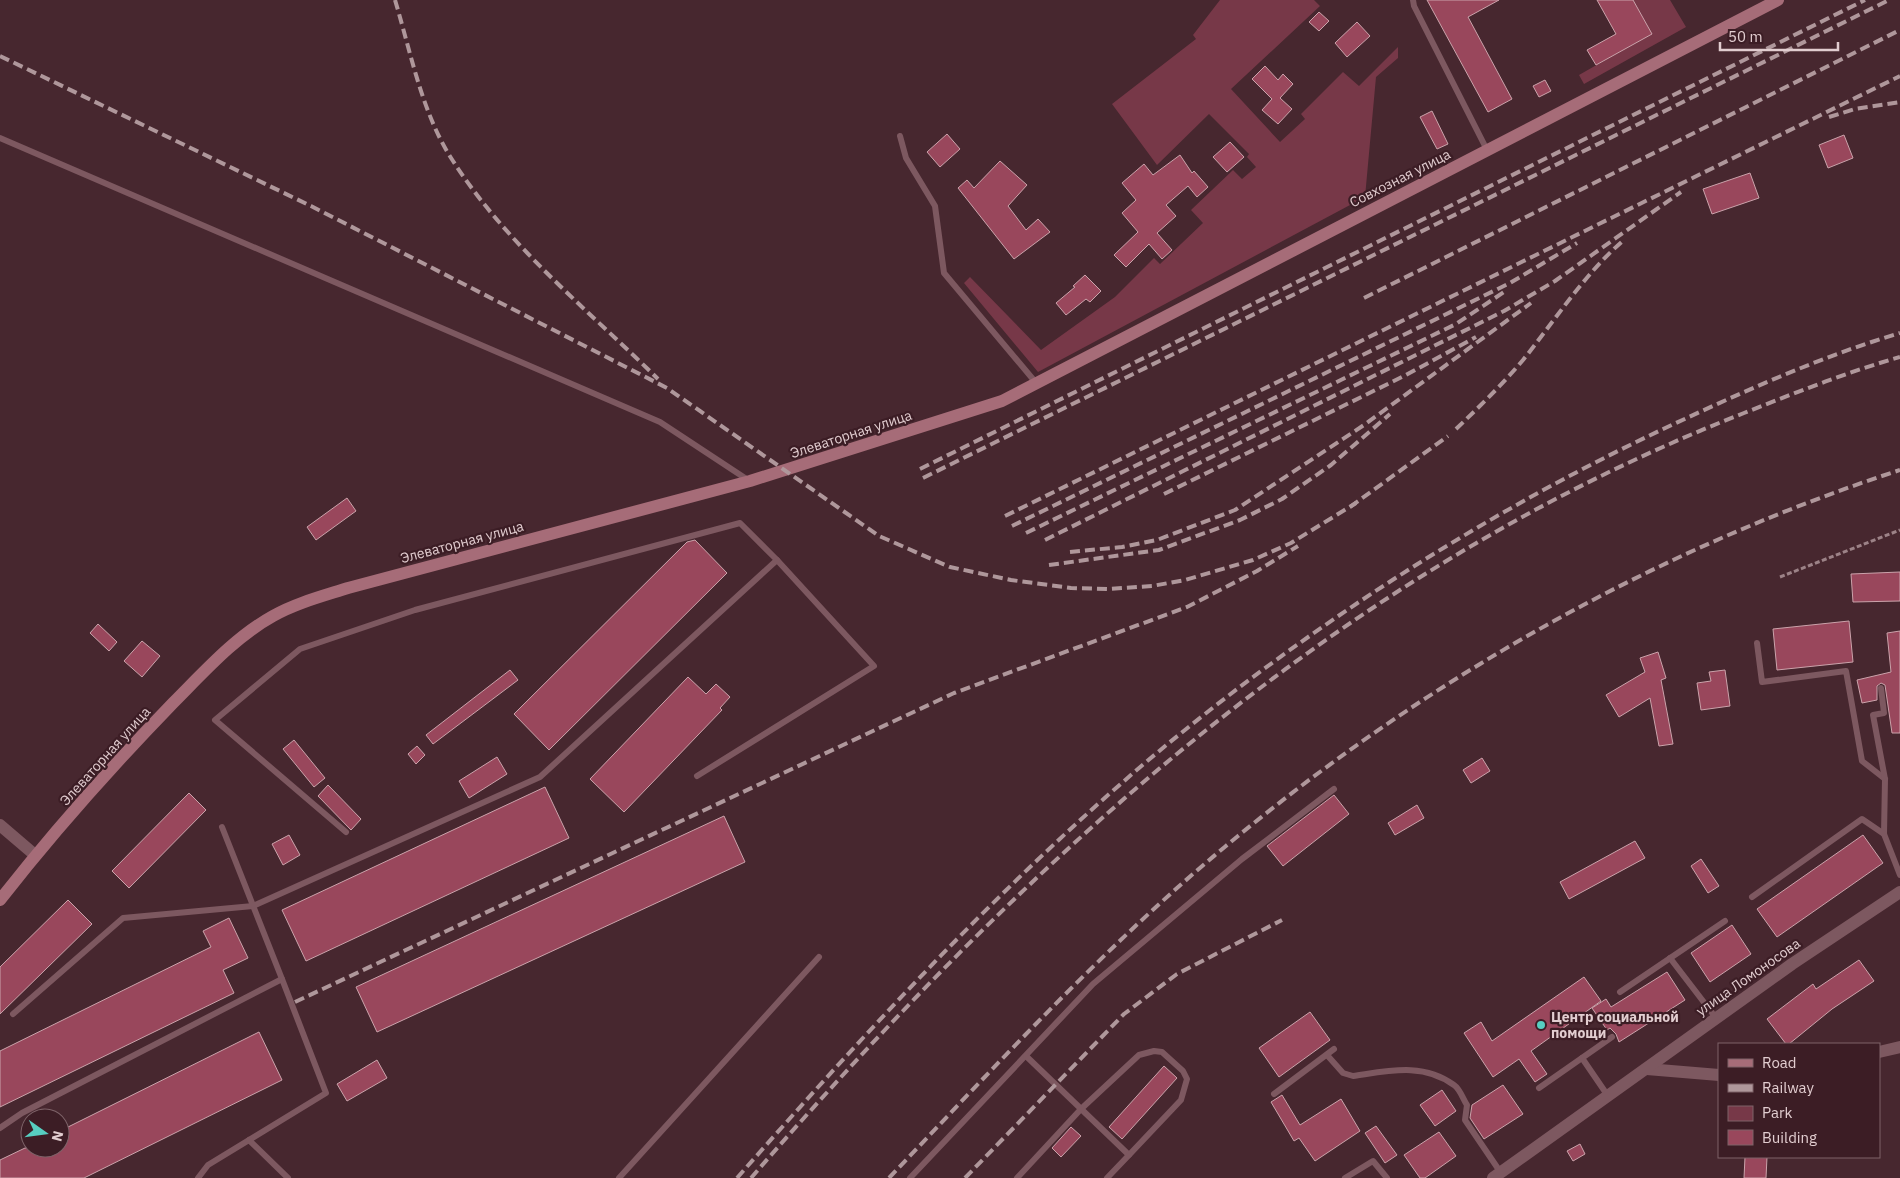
<svg xmlns="http://www.w3.org/2000/svg" width="1900" height="1178" viewBox="0 0 1900 1178" font-family="'IBM Plex Sans',sans-serif">
<style>
.green{fill:#773848}
.building{fill:#99475c;stroke:#cba3ab}
.lines{fill:none;stroke-linecap:round;stroke-linejoin:round}
.path{stroke:#9c8287;stroke-width:3;stroke-dasharray:5 2.5;stroke-linecap:butt}
.lane{stroke:#7d5860;stroke-width:6}
.street{stroke:#7d5860;stroke-width:12}
.secondary{stroke:#a66c78;stroke-width:12}
.rail{stroke:#af979b;stroke-width:4;stroke-dasharray:10 5;stroke-linecap:butt}
.poi-dot{fill:#57cec1;stroke:#3c1d25;stroke-width:2}
.labels{text-anchor:middle;stroke-width:4.5;stroke-linejoin:round;paint-order:stroke}
.street-label{font-size:14px;fill:#e2cdd0;stroke:#3c1d25}
.poi-label{font-size:14px;font-weight:bold;fill:#e2cdd0;stroke:#3c1d25;text-anchor:start}
</style>
<rect width="100%" height="100%" fill="#47272f"/>
<g class="green">
<path d="M1220,0H1314L1320,6L1231,89L1280,142L1305,119L1301,114L1343,72L1359,86L1398,47V58L1376,77L1365,197L1038,372L964,283L970,277L1041,350L1115,297L1154,258L1160,264L1203,223L1191,210L1233,170L1242,179L1256,167L1247,157L1249,154L1209,114L1157,165L1112,104L1196,39L1193,35Z"/>
<path d="M1633,0H1670L1686,27L1584,84L1579,75L1651,34Z"/>
</g>
<g class="building">
<path d="M1427,0H1499L1468,17L1512,99L1488,112Z"/>
<path d="M1597,0H1633L1652,34L1596,65L1587,50L1616,34Z"/>
<path d="M1319,12L1329,21L1319,31L1309,22Z"/>
<path d="M1357,22L1370,36L1347,57L1335,43Z"/>
<path d="M1265,66L1278,80L1283,74L1293,84L1280,98L1292,109L1278,124L1262,110L1272,99L1252,79Z"/>
<path d="M1545,80L1551,91L1539,97L1533,86Z"/>
<path d="M1432,111L1448,144L1437,149L1420,117Z"/>
<path d="M947,134L960,149L940,167L927,152Z"/>
<path d="M1844,135L1853,158L1828,168L1819,145Z"/>
<path d="M1230,142L1244,157L1227,172L1213,157Z"/>
<path d="M1180,155L1192,173L1194,171L1208,187L1197,197L1188,186L1166,205L1176,216L1157,233L1172,250L1162,259L1149,244L1126,267L1114,255L1138,232L1122,213L1136,200L1122,183L1144,164L1153,175Z"/>
<path d="M1000,161L1027,185L1008,206L1026,230L1038,219L1050,232L1014,259L958,188L967,180L974,188Z"/>
<path d="M1750,173L1759,198L1712,214L1703,189Z"/>
<path d="M1085,275L1101,291L1090,302L1086,299L1066,315L1056,303L1075,287L1073,286Z"/>
<path d="M347,498L356,511L316,540L307,527Z"/>
<path d="M695,540L727,573L549,750L514,714L687,542Z"/>
<path d="M1900,572V601L1853,602L1851,574Z"/>
<path d="M1849,621L1853,662L1777,670L1773,629Z"/>
<path d="M98,624L117,642L109,651L90,633Z"/>
<path d="M1900,631V733H1892L1885,685L1881,683L1877,686V700L1862,703L1857,680L1891,672L1887,633Z"/>
<path d="M142,641L160,656L142,677L124,661Z"/>
<path d="M1658,652L1666,678L1661,680L1673,744L1659,746L1650,698L1619,717L1606,695L1645,672L1640,658Z"/>
<path d="M510,670L518,680L433,744L426,735Z"/>
<path d="M1725,670L1730,706L1701,710L1697,683L1711,681L1709,672Z"/>
<path d="M688,677L706,694L716,684L730,697L720,708L722,710L624,812L590,779Z"/>
<path d="M294,740L325,778L314,787L283,749Z"/>
<path d="M417,746L425,755L416,764L408,754Z"/>
<path d="M497,757L507,774L469,798L459,781Z"/>
<path d="M1482,758L1490,771L1471,783L1463,770Z"/>
<path d="M328,785L361,819L351,830L318,796Z"/>
<path d="M545,787L569,838L306,961L282,910Z"/>
<path d="M189,793L206,810L129,888L112,871Z"/>
<path d="M1334,795L1349,814L1283,866L1267,846Z"/>
<path d="M1417,805L1424,818L1395,835L1388,823Z"/>
<path d="M724,816L745,862L377,1032L356,987Z"/>
<path d="M289,835L300,855L283,865L272,844Z"/>
<path d="M1863,835L1883,863L1777,937L1757,909Z"/>
<path d="M1635,841L1645,858L1569,899L1560,882Z"/>
<path d="M1701,859L1719,886L1708,893L1691,866Z"/>
<path d="M68,900L92,924L0,1014V967Z"/>
<path d="M229,918L248,958L223,970L234,993L0,1107V1051L211,947L203,931Z"/>
<path d="M1732,925L1751,954L1710,982L1691,953Z"/>
<path d="M1859,960L1874,981L1832,1009L1789,1044H1786L1767,1019L1813,984L1816,989Z"/>
<path d="M1667,972L1685,1000L1619,1042L1616,1034L1610,1028L1607,1030L1592,1008L1606,999L1611,1007Z"/>
<path d="M1584,977L1601,1001L1531,1051L1547,1074L1535,1082L1519,1059L1493,1077L1464,1033L1481,1022L1492,1041Z"/>
<path d="M1310,1012L1330,1040L1279,1077L1259,1048Z"/>
<path d="M259,1032L282,1080L84,1178H0V1160L25,1148H60V1131Z"/>
<path d="M377,1060L387,1078L347,1101L337,1084Z"/>
<path d="M1164,1066L1177,1078L1122,1139L1109,1127Z"/>
<path d="M1503,1085L1523,1114L1484,1139L1470,1118L1472,1105Z"/>
<path d="M1442,1090L1456,1111L1435,1126L1420,1105Z"/>
<path d="M1282,1095L1300,1125L1341,1099L1360,1131L1315,1161L1299,1138L1294,1141L1271,1102Z"/>
<path d="M1376,1126L1397,1155L1385,1163L1365,1133Z"/>
<path d="M1071,1127L1081,1136L1061,1157L1052,1148Z"/>
<path d="M1439,1132L1456,1156L1425,1178H1420L1404,1155Z"/>
<path d="M1580,1144L1585,1154L1573,1161L1567,1151Z"/>
<path d="M1745,1157H1767L1766,1178H1744Z"/>
</g>
<g class="lines">
<path class="path" d="M1780,577L1900,530"/>
<g class="lane">
<path d="M1413,0L1414,6L1487,150"/>
<path d="M900,136L906,158L935,206L944,273L1037,384"/>
<path d="M0,138L660,422L748,480"/>
<path d="M1757,643L1762,682L1846,671L1862,761L1885,779"/>
<path d="M1881,688L1884,713L1873,715L1885,779L1884,834L1900,875"/>
<path d="M697,776L874,666L777,560"/>
<path d="M222,827L282,979"/>
<path d="M1752,897L1862,819L1884,834"/>
<path d="M1670,958L1716,1018"/>
<path d="M1620,992L1725,921"/>
<path d="M13,1014L123,918L253,906L540,777L777,560L740,523L415,610L300,649L215,720L346,832"/>
<path d="M1327,1055L1343,1073L1353,1076C1388,1071 1423,1062 1454,1085C1460,1089 1463,1099 1467,1105L1465,1120L1501,1173"/>
<path d="M1582,1058L1608,1096"/>
<path d="M1539,1088L1612,1037"/>
<path d="M1274,1094L1334,1049"/>
<path d="M0,1128L22,1113L282,979L326,1093L208,1165L198,1178"/>
<path d="M249,1140L288,1178"/>
<path d="M619,1178L819,957"/>
<path d="M910,1178L1093,984L1242,859L1334,789"/>
<path d="M1017,1178L1081,1109L1139,1055L1154,1051L1162,1052L1183,1071L1187,1079L1181,1100L1129,1155L1026,1056"/>
<path d="M1107,1178L1129,1155"/>
<path d="M1345,1178L1373,1161L1387,1178"/>
</g>
<g class="street">
<path d="M0,825L35,855"/>
<path d="M1879,1052L1900,1047"/>
<path d="M1647,1069L1719,1075"/>
<path d="M1493,1178L1792,964L1900,892"/>
</g>
<path class="secondary" d="M0,900C54,831 112,766 173,703C204,672 235,637 273,616C296,603 323,596 348,588L750,481L1002,401L1778,0"/>
<g class="rail">
<path d="M395,0C411,53 422,114 453,161C507,245 587,309 658,379"/>
<path d="M0,56L311,206L667,388L879,536L950,567L1011,580L1071,588L1109,589L1152,586L1185,580L1253,560L1291,543L1356,503"/>
<path d="M1829,117L1855,109L1900,102"/>
<path d="M1364,298L1900,30"/>
<path d="M1456,429C1479,407 1502,385 1523,360C1556,319 1585,273 1625,239"/>
<path d="M920,469L1865,0"/>
<path d="M923,478L1889,0"/>
<path d="M1164,494L1406,375L1476,337"/>
<path d="M1350,507L1448,436"/>
<path d="M1005,516L1900,76"/>
<path d="M1012,526L1510,283L1577,243"/>
<path d="M1026,533L1456,324L1504,292"/>
<path d="M1045,540L1504,311L1555,281L1681,192"/>
<path d="M1070,552L1122,547L1157,540L1235,510L1364,425L1531,303"/>
<path d="M1049,565L1159,550L1240,520L1282,499L1331,465L1390,414"/>
<path d="M295,1002L954,693L1187,607L1257,571L1298,546"/>
<path d="M737,1178C870,1027 1009,876 1164,747C1318,620 1495,507 1676,423C1749,389 1823,356 1900,333"/>
<path d="M751,1178C1030,857 1342,570 1744,413C1795,393 1847,372 1900,357"/>
<path d="M889,1178C983,1079 1075,979 1177,888C1387,702 1633,557 1900,470"/>
<path d="M965,1178L1124,1014L1177,974L1282,920"/>
</g>
</g>
<circle class="poi-dot" cx="1541" cy="1025" r="5"/>
<g class="labels">
<g class="street-label">
<text transform="translate(1400 178) rotate(-27)" y="5">Совхозная улица</text>
<text transform="translate(851 434) rotate(-18)" y="5">Элеваторная улица</text>
<text transform="translate(462 542) rotate(-15)" y="5">Элеваторная улица</text>
<text transform="translate(105 756) rotate(-48)" y="5">Элеваторная улица</text>
<text transform="translate(1748 977) rotate(-35)" y="5">улица Ломоносова</text>
</g>
<g class="poi-label">
<text x="1551" y="1022">Центр социальной<tspan x="1551" dy="16">помощи</tspan></text>
</g>
</g>
<rect x="1718" y="1043" width="162" height="115" fill="#3c1d25" stroke="#7e6369"/>
<rect x="1728" y="1059" width="25" height="8" fill="#a66c78" stroke="#7e6369"/>
<text x="1762" y="1068" font-size="15" fill="#e2cdd0">Road</text>
<rect x="1728" y="1084" width="25" height="8" fill="#af979b" stroke="#7e6369"/>
<text x="1762" y="1093" font-size="15" fill="#e2cdd0">Railway</text>
<rect x="1728" y="1106" width="25" height="15" fill="#773848" stroke="#7e6369"/>
<text x="1762" y="1118" font-size="15" fill="#e2cdd0">Park</text>
<rect x="1728" y="1130" width="25" height="15" fill="#99475c" stroke="#7e6369"/>
<text x="1762" y="1143" font-size="15" fill="#e2cdd0">Building</text>
<g transform="translate(45 1133) rotate(104)"><circle r="24" fill="#3c1d25" stroke="#7e6369"/>
<path d="M0-4L9 19L0 12L-9 19Z" fill="#57cec1"/>
<text y="-8" font-size="14" font-weight="bold" text-anchor="middle" fill="#e2cdd0">N</text>
</g>
<path d="M1720 42v8h118v-8" fill="none" stroke="#e2cdd0" stroke-width="2.5"/>
<text x="1728" y="42" font-size="15" fill="#e2cdd0" stroke="#3c1d25" stroke-width="4" paint-order="stroke">50 m</text>
</svg>
